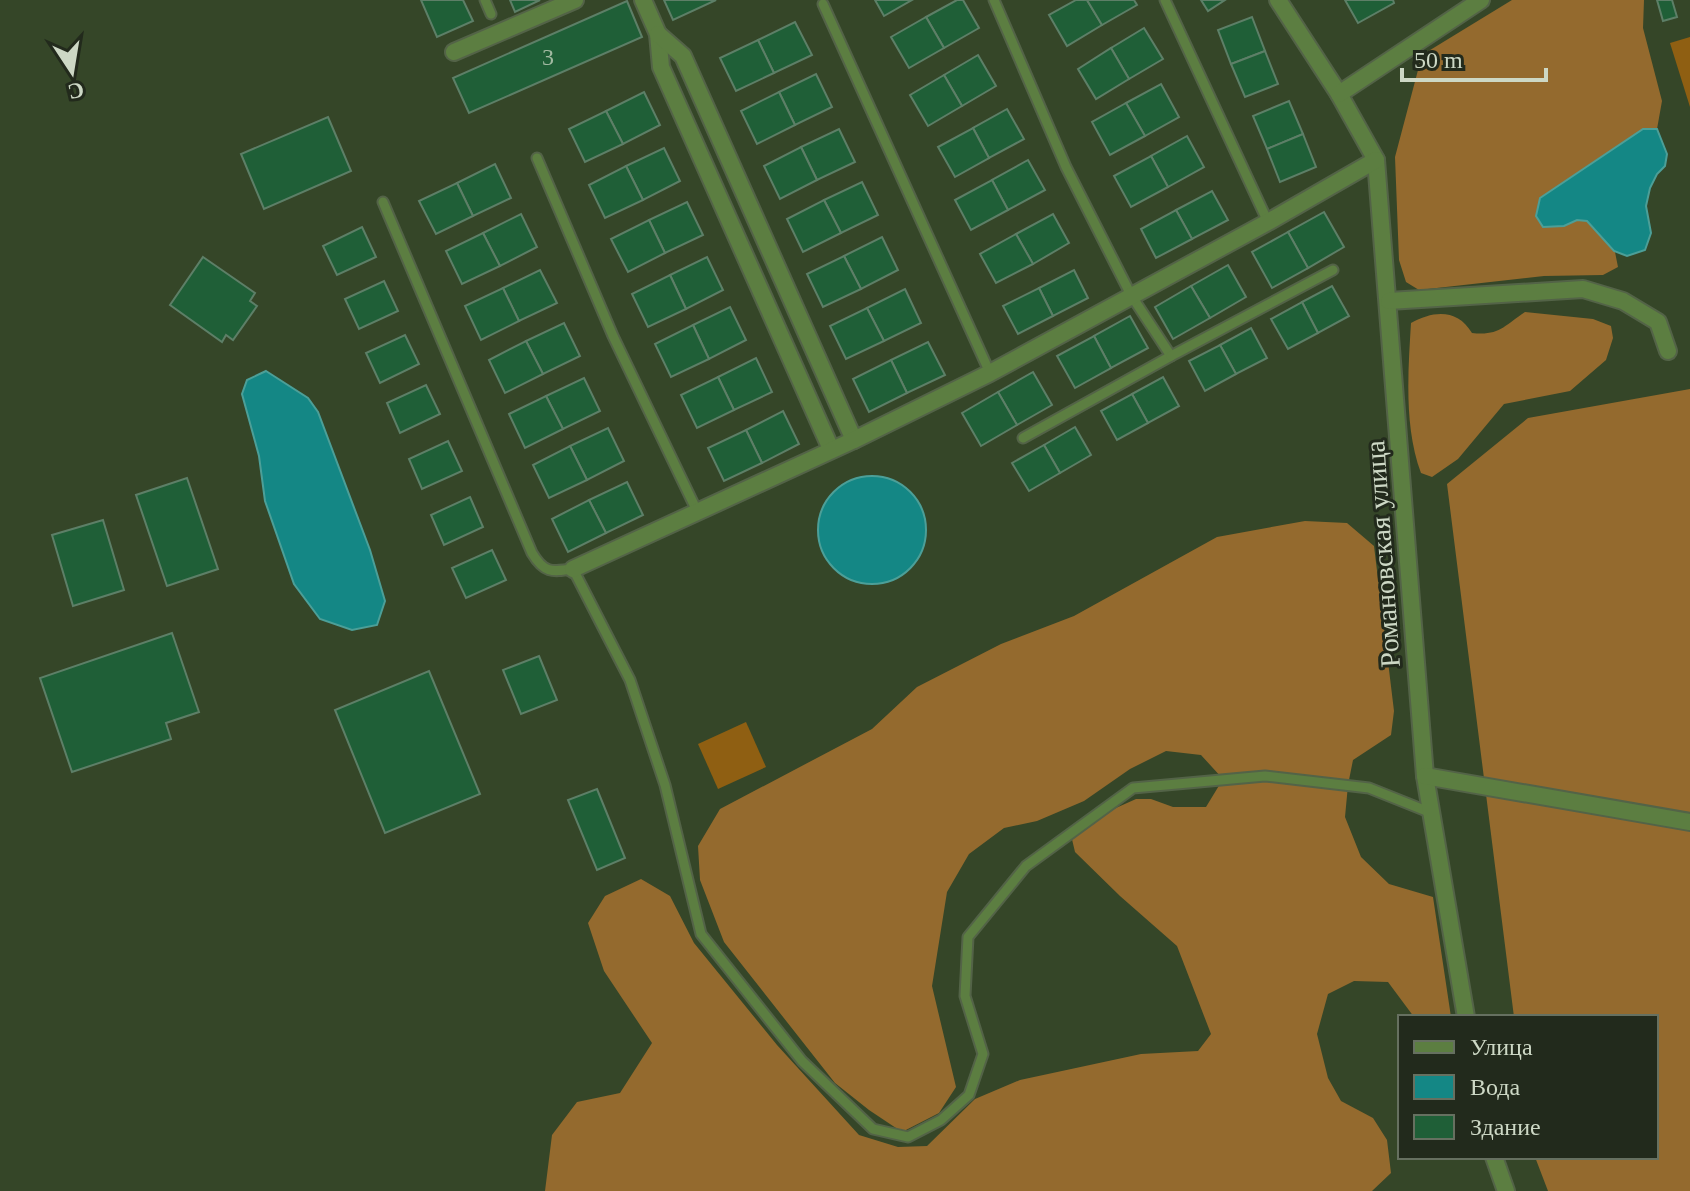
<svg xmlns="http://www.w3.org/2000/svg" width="1690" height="1191" viewBox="0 0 1690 1191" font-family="'Times New Roman',serif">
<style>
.green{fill:#8f5f12}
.forest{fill:#946a2e}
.water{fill:#148785;stroke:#4c9f98;stroke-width:2}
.building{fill:#1f5f37;stroke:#5d7f67;stroke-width:2}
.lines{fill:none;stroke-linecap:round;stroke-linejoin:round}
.lane-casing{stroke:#536347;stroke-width:13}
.street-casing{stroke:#536347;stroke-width:20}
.lane{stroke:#5c7e41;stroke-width:9}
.street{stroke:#5c7e41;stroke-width:16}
.labels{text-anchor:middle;stroke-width:6;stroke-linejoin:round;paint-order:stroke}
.number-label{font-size:24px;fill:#a2baa2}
.street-label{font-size:28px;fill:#cdd8c5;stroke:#222a1c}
</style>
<rect width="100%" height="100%" fill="#354628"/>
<g class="green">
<path d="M1690,37V107L1670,43Z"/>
<path d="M746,722L766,767L718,789L698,744Z"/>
</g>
<g class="forest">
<path d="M1512,0H1644L1643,28L1662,101L1657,129H1643L1540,198L1564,226L1577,220L1587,221L1615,252L1618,267L1603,275L1544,276L1419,290L1406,282L1399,260L1395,157L1422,55Z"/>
<path d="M1525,312L1593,319L1611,326L1613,338L1606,360L1570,391L1504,404L1458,459L1432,477L1421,473C1404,427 1408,372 1411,323C1434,310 1458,309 1472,333C1499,336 1504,326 1525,312Z"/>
<path d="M1690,389V1191H1548L1535,1157H1656V1017H1514L1447,484L1528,418Z"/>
<path d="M1305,521L1347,523L1374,546L1394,711L1391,735L1353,760L1348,785L1345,817L1361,857L1389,884L1433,897L1451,1017H1414L1388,982L1354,981L1328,994L1317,1034L1328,1078L1341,1101L1373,1118L1387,1140L1391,1173L1372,1191H545L552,1135L577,1102L620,1093L652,1043L604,971L588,923L605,896L641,879L670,896L694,943L777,1045L859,1135L898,1147L927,1146L975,1099L1020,1080L1141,1054L1198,1051L1211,1034L1177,946L1120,896L1075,852L1071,835L1098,816L1136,799H1151L1173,807H1206L1223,779L1201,755L1166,751L1130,769L1084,801L1037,821L1004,828L969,854L947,892L932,986L956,1087L939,1113L902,1132L869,1110L835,1083L724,942L700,880L698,846L720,809L872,729L917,687L1001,644L1074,616L1217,537Z"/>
</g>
<g class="water">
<path d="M1643,129H1657L1667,154L1665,166L1657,174L1650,188L1646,206L1651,233L1645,250L1627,256L1614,251L1587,221L1577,220L1564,226L1543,227L1536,216L1540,198Z"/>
<path d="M266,371L308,398L318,412L370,550L385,601L377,625L352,630L320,619L294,584L265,501L259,456L242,394L247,380Z"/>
<circle cx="872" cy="530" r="54"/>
</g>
<g class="building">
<path d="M421,0H463L473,21L437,37Z"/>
<path d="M510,0H540L515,12Z"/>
<path d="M664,0H716L673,20Z"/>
<path d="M875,0H912L884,16Z"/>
<path d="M957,0H963L979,28L944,48L926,17Z"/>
<path d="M1076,0H1087L1102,25L1067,46L1049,15Z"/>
<path d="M1087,0H1134L1137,5L1102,25Z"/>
<path d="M1201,0H1225L1208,11Z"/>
<path d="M1345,0H1393L1394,3L1358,23Z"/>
<path d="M1657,0H1672L1677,17L1663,21Z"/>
<path d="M627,1L642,37L469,113L453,78Z"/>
<path d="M926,17L944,48L909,68L891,37Z"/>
<path d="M1252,17L1265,51L1231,64L1218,30Z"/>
<path d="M795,22L812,55L774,73L758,40Z"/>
<path d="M1144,28L1163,59L1129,79L1111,48Z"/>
<path d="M758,40L774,73L736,91L720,58Z"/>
<path d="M1111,48L1129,79L1096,99L1078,69Z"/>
<path d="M1265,51L1278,84L1245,97L1231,64Z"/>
<path d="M978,55L996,86L962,106L944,75Z"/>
<path d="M816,74L832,107L795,125L779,92Z"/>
<path d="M944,75L962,106L928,126L910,95Z"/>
<path d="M1161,84L1179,117L1145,136L1126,103Z"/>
<path d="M644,92L660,125L623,144L606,111Z"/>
<path d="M779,92L795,125L757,144L741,111Z"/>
<path d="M1289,101L1303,134L1267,149L1253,116Z"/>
<path d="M1126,103L1145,136L1110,155L1092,122Z"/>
<path d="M1007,109L1024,139L989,158L973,128Z"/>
<path d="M606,111L623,144L585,162L569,129Z"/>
<path d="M328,117L351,171L264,209L241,154Z"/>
<path d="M973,128L989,158L955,177L938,147Z"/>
<path d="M839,129L855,162L817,180L801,147Z"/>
<path d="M1303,134L1316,167L1280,182L1267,149Z"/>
<path d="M1187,136L1204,167L1168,187L1151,156Z"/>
<path d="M801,147L817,180L780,199L764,166Z"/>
<path d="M664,148L680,181L643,200L626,166Z"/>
<path d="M1151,156L1168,187L1131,207L1114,176Z"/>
<path d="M1028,160L1045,190L1008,210L992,180Z"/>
<path d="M495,164L511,198L473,216L457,183Z"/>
<path d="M626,166L643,200L605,218L589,185Z"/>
<path d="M992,180L1008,210L971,230L955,200Z"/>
<path d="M862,182L878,215L841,233L824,200Z"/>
<path d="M457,183L473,216L436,234L419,201Z"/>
<path d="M1212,191L1228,220L1192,239L1176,210Z"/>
<path d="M824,200L841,233L803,252L787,219Z"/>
<path d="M687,202L703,235L665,253L649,220Z"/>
<path d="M1176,210L1192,239L1156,258L1141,229Z"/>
<path d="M1324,212L1344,247L1308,268L1288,232Z"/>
<path d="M521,214L537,247L500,266L483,233Z"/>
<path d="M1053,214L1069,243L1033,264L1016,234Z"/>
<path d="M649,220L665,253L628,272L611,239Z"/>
<path d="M362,227L376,257L337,275L323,246Z"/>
<path d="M1288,232L1308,268L1272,288L1252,252Z"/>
<path d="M483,233L500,266L462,284L446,251Z"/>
<path d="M1016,234L1033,264L996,283L980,254Z"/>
<path d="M882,237L898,270L861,289L844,256Z"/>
<path d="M844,256L861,289L823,307L807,274Z"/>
<path d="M203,257L255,293L250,301L257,306L233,340L226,335L222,342L170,305Z"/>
<path d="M707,257L723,290L686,309L670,275Z"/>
<path d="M1228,265L1246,297L1210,318L1191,286Z"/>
<path d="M540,270L557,303L519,321L503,288Z"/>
<path d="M1074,270L1088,298L1053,316L1039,288Z"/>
<path d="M670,275L686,309L648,327L632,294Z"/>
<path d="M384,281L398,311L359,329L345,299Z"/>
<path d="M1191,286L1210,318L1173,339L1155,307Z"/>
<path d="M1332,286L1349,316L1318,333L1302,302Z"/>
<path d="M503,288L519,321L481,340L465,306Z"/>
<path d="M1039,288L1053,316L1018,334L1003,306Z"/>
<path d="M905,289L921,323L884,341L867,308Z"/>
<path d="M1302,302L1318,333L1288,349L1271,319Z"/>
<path d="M730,307L746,340L709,359L693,325Z"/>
<path d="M867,308L884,341L846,359L830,326Z"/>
<path d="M1130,316L1148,348L1111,368L1094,336Z"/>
<path d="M564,323L580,356L543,374L526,341Z"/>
<path d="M693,325L709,359L671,377L655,344Z"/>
<path d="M1251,328L1267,358L1236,374L1220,345Z"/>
<path d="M405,335L419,364L380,383L366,353Z"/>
<path d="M1094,336L1111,368L1075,388L1057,356Z"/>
<path d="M526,341L543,374L505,393L489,360Z"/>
<path d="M928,342L945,375L907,393L891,360Z"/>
<path d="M1220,345L1236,374L1205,391L1189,361Z"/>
<path d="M756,358L772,392L734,410L718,377Z"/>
<path d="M891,360L907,393L869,412L853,379Z"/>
<path d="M1033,372L1052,405L1017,425L998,392Z"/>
<path d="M718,377L734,410L697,428L681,395Z"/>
<path d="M1163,377L1179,406L1148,423L1132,394Z"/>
<path d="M584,378L600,411L563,429L546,396Z"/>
<path d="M426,385L440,414L400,433L387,403Z"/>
<path d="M998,392L1017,425L981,446L962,413Z"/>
<path d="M1132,394L1148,423L1117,440L1101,411Z"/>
<path d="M546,396L563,429L525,448L509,414Z"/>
<path d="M783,411L799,444L762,463L746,430Z"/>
<path d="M1075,427L1091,455L1060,473L1044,445Z"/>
<path d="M608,428L624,461L587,480L570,446Z"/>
<path d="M746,430L762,463L724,481L708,448Z"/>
<path d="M448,441L462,471L422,489L409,459Z"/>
<path d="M1044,445L1060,473L1029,491L1012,463Z"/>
<path d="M570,446L587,480L549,498L533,465Z"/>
<path d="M187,478L218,569L167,586L136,495Z"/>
<path d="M627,482L643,515L606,533L589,500Z"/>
<path d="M470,497L483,527L444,545L431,515Z"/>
<path d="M589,500L606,533L568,552L552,519Z"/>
<path d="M103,520L124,590L73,606L52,535Z"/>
<path d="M492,550L506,580L466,598L452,568Z"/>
<path d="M172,633L199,712L166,723L171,739L72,772L40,678Z"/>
<path d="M539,656L557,700L521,714L503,670Z"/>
<path d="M429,671L480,794L385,833L335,710Z"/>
<path d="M597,789L625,858L597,870L568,800Z"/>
</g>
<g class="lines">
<defs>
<g id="lane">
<path d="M485,0L491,14"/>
<path d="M994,0L1066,167L1131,295L1171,356L1023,438"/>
<path d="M1165,0L1268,222"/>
<path d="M823,4L990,373"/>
<path d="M537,158L613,336L697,511"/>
<path d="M383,202L532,553C544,573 551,572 573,569L630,680L665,785L701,934L802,1061L873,1129L908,1137L941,1120L969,1095L983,1054L965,996L968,937L1026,866L1133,788L1265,776L1369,788L1429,812"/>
<path d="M1171,356L1333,270"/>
</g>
<g id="street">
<path d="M643,0L658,34L661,67L831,449"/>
<path d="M1278,0L1339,94L1376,160L1425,776L1466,1017"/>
<path d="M658,34L683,56L854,440"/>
<path d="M454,52L575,0"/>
<path d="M1339,94L1481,0"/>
<path d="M1389,301L1583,289L1623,301L1658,322L1668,351"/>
<path d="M573,569L854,440L990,373L1268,222L1376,160"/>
<path d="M1425,776L1690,822"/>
<path d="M1494,1157L1506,1191"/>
</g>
</defs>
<use href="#lane" class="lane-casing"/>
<use href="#street" class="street-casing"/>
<use href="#lane" class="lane"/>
<use href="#street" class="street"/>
</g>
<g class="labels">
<g class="number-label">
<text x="548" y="65">3</text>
</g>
<g class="street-label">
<text transform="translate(1382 554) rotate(-94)" y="10">Романовская улица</text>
</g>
</g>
<rect x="1398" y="1015" width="260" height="144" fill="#222a1c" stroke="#667060" stroke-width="2"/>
<rect x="1414" y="1041" width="40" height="12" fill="#5c7e41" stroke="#667060" stroke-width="2"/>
<text x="1470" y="1055" font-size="24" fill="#cdd8c5">Улица</text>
<rect x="1414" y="1075" width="40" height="24" fill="#148785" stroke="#667060" stroke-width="2"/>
<text x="1470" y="1095" font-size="24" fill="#cdd8c5">Вода</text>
<rect x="1414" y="1115" width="40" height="24" fill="#1f5f37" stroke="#667060" stroke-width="2"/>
<text x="1470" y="1135" font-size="24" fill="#cdd8c5">Здание</text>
<g transform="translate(72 72) rotate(168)" stroke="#222a1c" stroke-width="6" paint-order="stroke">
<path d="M0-6L14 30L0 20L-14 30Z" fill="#cdd8c5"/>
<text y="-12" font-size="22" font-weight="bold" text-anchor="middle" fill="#cdd8c5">С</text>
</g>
<path d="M1402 68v12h144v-12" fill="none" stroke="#cdd8c5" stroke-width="4"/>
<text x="1414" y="68" font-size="24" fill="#cdd8c5" stroke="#222a1c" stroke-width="6" paint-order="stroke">50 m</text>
</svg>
